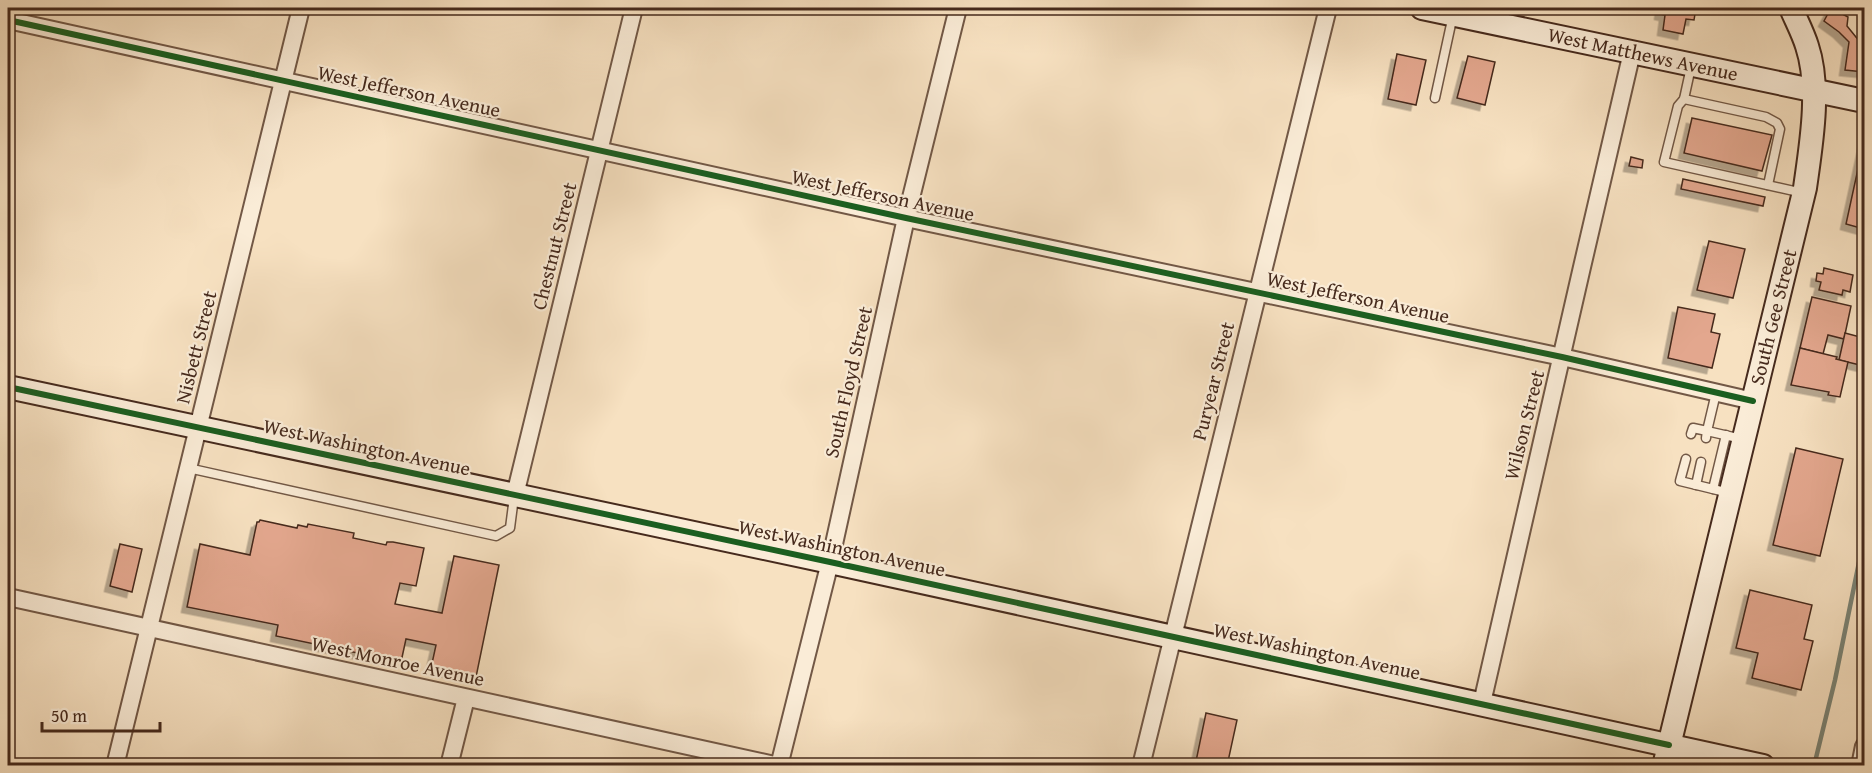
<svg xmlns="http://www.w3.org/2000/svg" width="1872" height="773" viewBox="0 0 1872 773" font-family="'Gentium Book Plus',serif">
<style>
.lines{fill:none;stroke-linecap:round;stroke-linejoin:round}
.stream{stroke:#7a8375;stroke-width:4.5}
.building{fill:#e3a78e;stroke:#462a1d;stroke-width:1.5;filter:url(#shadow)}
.lane-casing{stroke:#725846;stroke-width:11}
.street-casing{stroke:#725846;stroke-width:20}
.secondary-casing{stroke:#462a1d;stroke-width:26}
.lane{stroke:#faecd7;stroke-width:8}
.street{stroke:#faecd7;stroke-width:16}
.secondary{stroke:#faecd7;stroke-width:22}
.cycleway-casing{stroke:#faecd7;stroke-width:10}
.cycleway{stroke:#1b5e20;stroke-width:6}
.labels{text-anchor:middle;stroke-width:4.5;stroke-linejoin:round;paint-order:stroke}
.street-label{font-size:20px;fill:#462a1d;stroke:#faecd7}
</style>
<defs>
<filter id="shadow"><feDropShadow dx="-5.5" dy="5.5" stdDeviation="0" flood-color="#0004"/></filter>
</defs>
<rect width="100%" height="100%" fill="#f7e1c1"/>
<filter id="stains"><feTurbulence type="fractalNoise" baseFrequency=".00333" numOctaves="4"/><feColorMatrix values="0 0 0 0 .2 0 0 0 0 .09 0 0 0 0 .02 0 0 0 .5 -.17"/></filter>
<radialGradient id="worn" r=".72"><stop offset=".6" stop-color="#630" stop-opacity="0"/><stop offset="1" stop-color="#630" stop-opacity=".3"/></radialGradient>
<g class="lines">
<path class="stream" d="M1814,766L1835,680L1864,538"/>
</g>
<g class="building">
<path d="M1661,8H1696L1694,20L1686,19L1683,34L1663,30L1665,15L1660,14Z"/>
<path d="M1831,8L1848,17L1847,26L1860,42L1864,36V72L1845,70L1849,42L1839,32L1824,21Z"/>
<path d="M1397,54L1426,60L1416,105L1388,99Z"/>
<path d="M1468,56L1495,62L1485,105L1457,98Z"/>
<path d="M1692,118L1772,135L1762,171L1684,153Z"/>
<path d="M1864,141V229L1846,224Z"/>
<path d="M1631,157L1643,160L1642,168L1629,166Z"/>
<path d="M1683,179L1765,197L1763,206L1681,189Z"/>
<path d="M1709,241L1745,249L1733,298L1697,290Z"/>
<path d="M1824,268L1853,275L1850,292L1843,290L1842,295L1819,290L1821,282L1816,281L1817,273L1823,274Z"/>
<path d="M1812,297L1851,306L1844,339L1828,335L1823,354L1800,348Z"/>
<path d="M1678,307L1715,314L1711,332L1720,334L1712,368L1668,358Z"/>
<path d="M1845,333L1864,338V366L1839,360Z"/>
<path d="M1800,348L1837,357L1836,359L1848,362L1840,397L1828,395L1829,392L1791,385Z"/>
<path d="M1796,448L1843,459L1820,556L1773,545Z"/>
<path d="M260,520L297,528L298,525L307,527L308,524L354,533L353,538L386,545L387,542H393L424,548L416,586L400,583L395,604L442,613L454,556L499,565L476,677L431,668L436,645L406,639L401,662L276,636L278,625L187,607L200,544L250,555L257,522H259Z"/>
<path d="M120,544L142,549L132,592L110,586Z"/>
<path d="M1750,590L1812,605L1804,639L1813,641L1801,690L1752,678L1758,653L1736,648Z"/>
<path d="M1206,713L1237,720L1227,766H1195Z"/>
</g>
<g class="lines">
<defs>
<g id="lane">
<path d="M1691,67L1684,99L1678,106L1664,162L1803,193"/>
<path d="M1435,98L1453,15"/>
<path d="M1684,99L1766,117L1777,123L1780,129L1768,185"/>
<path d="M1716,393L1707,431L1742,439"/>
<path d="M1691,434L1693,428L1707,431L1706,438"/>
<path d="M1726,435L1713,489L1729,493"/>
<path d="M1686,459L1680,481L1713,489"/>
<path d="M188,468L496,536L510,528L514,497"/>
<path d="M1696,485L1701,462"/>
</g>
<g id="street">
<path d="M8,20L906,218L1562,357L1753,401"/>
<path d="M515,495L634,8"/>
<path d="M8,597L779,766"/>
<path d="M1482,703C1530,486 1582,269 1632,52"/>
<path d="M115,766L301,8"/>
<path d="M449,766L466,698"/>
<path d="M779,766L830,562L906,218L958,8"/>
<path d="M1141,766L1328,8"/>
<path d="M1860,766L1864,746"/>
</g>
<g id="secondary">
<path d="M1422,8L1864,101"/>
<path d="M8,387L830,562L1763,766"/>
<path d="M1664,766L1805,188C1811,145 1821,88 1807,46C1803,33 1796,20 1791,8"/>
</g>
</defs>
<use href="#lane" class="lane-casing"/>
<use href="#street" class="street-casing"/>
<use href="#secondary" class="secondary-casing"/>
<use href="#lane" class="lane"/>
<use href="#street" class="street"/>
<use href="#secondary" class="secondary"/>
<defs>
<g id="cycleway">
<path d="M8,20L906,218L1562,357L1753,401"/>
<path d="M8,387L830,562L1669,745"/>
</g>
</defs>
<use href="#cycleway" class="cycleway-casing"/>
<use href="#cycleway" class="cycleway"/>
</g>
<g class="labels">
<g class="street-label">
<text transform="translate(1643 54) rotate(12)" y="7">West Matthews Avenue</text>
<text transform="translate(409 91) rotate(12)" y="7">West Jefferson Avenue</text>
<text transform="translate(883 195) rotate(12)" y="7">West Jefferson Avenue</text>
<text transform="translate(554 246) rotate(-76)" y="7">Chestnut Street</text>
<text transform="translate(1358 297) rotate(12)" y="7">West Jefferson Avenue</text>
<text transform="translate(1773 317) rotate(-76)" y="7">South Gee Street</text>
<text transform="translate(196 347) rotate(-76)" y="7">Nisbett Street</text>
<text transform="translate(1213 381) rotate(-76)" y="7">Puryear Street</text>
<text transform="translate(848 382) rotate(-77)" y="7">South Floyd Street</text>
<text transform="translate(1524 425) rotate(-76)" y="7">Wilson Street</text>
<text transform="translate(367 447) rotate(12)" y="7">West Washington Avenue</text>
<text transform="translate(842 548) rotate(12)" y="7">West Washington Avenue</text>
<text transform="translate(1317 651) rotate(12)" y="7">West Washington Avenue</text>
<text transform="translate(398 661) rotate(12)" y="7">West Monroe Avenue</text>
</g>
</g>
<rect width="1872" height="773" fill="none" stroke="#f7e1c1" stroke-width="30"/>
<rect x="9" y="9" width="1854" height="755" fill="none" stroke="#462a1d" stroke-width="3"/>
<rect x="15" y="15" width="1842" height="743" fill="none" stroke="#462a1d" stroke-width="1.5"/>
<path d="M42 722v9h118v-9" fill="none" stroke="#462a1d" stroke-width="3"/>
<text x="51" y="722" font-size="18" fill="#462a1d" stroke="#faecd7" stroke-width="4.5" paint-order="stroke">50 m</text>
<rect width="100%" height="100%" filter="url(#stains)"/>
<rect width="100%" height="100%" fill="url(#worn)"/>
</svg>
